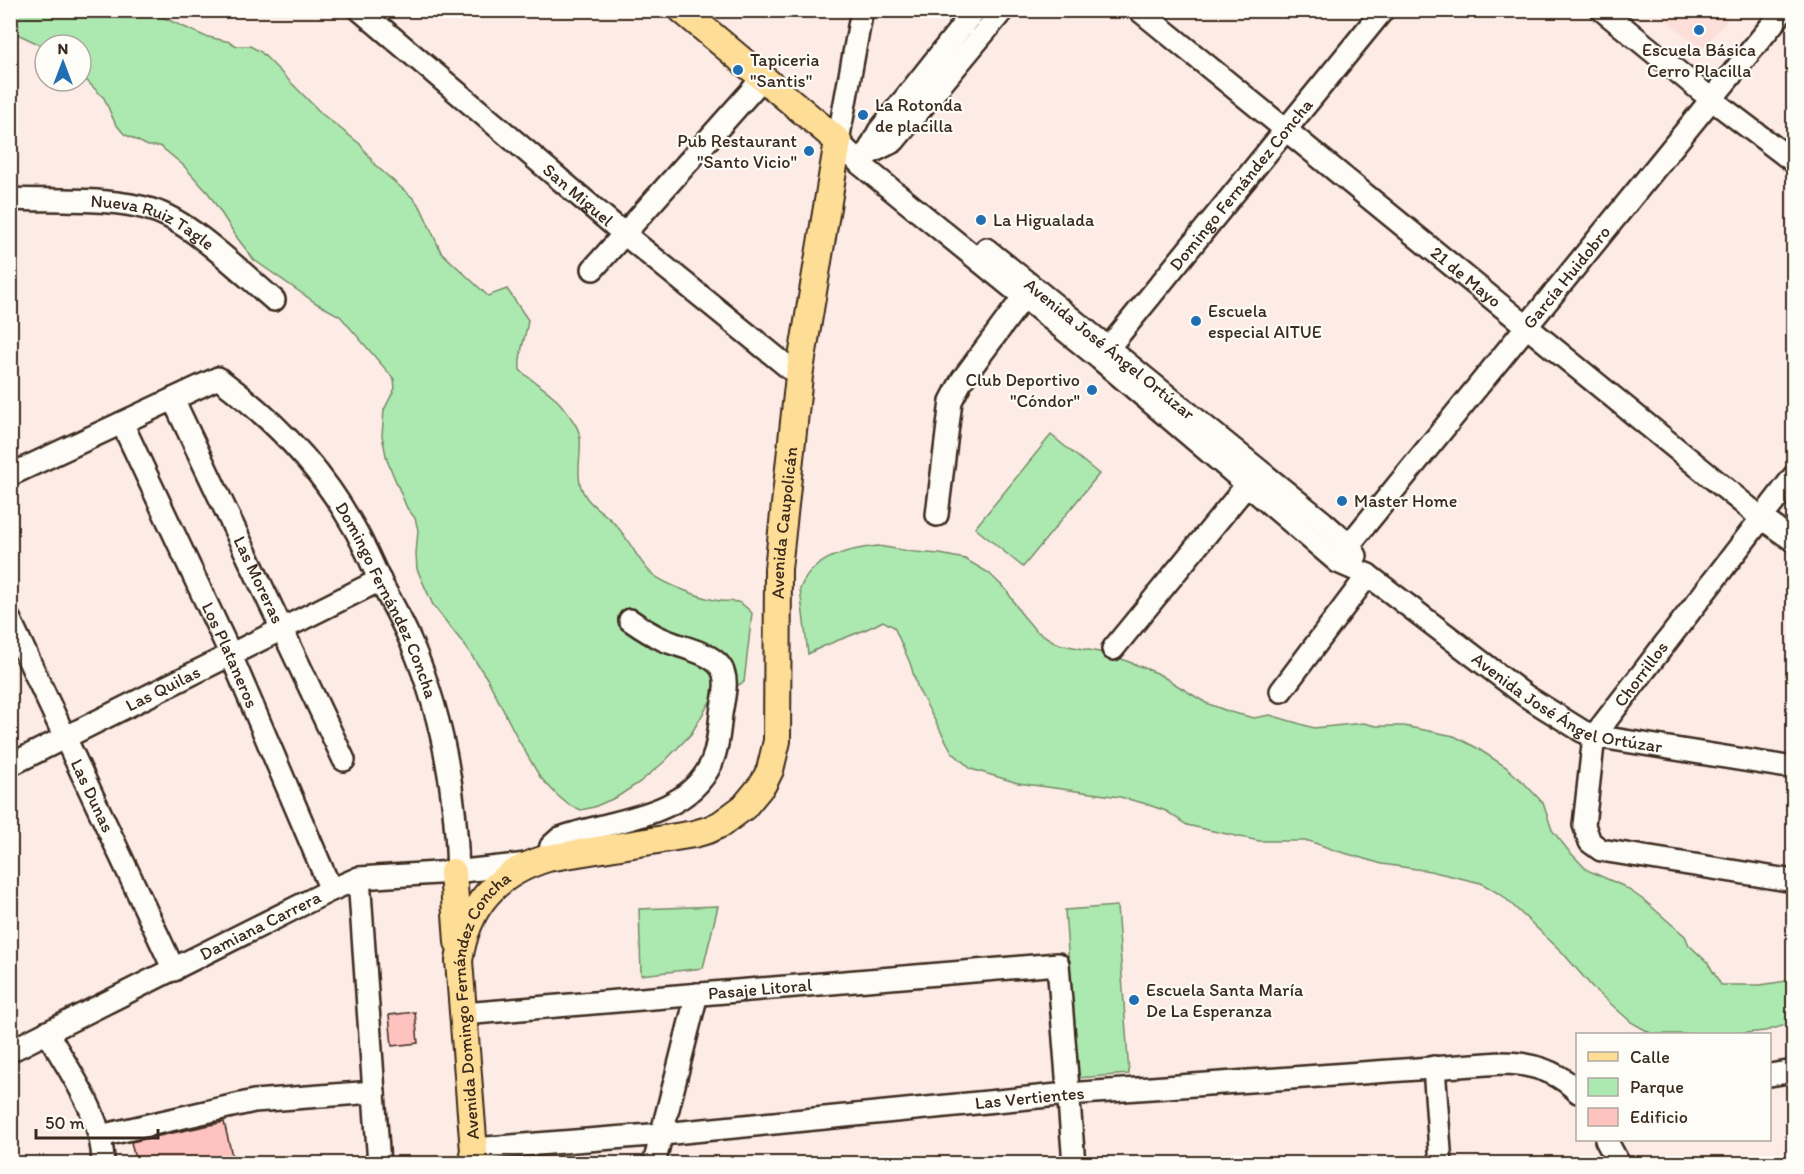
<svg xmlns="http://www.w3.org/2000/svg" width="1804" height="1174" viewBox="0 0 1804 1174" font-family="Itim,sans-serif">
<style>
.built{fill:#fddfda}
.green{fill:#ace9b0;stroke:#748a67;stroke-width:1.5}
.building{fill:#fec2bf;stroke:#3b2a1e;stroke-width:1.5}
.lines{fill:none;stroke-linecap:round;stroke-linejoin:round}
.minor-casing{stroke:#3b2a1e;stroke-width:26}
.major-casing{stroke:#3b2a1e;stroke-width:30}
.minor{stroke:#fdfcf7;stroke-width:21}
.major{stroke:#fedd96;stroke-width:26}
.poi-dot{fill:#1f6fb2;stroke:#fdfcf7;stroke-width:2}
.labels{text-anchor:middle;stroke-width:4.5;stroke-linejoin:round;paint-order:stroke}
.poi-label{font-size:18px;fill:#3b2a1e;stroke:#fdfcf7;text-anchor:start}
.street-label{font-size:18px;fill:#3b2a1e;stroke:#fdfcf7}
</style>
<rect width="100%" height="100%" fill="#fdebe6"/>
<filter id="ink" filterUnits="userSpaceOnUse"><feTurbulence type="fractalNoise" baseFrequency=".0167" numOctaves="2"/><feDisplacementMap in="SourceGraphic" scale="12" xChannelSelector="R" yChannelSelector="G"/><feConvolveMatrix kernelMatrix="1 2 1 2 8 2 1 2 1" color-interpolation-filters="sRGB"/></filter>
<g filter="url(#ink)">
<path class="built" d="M1656,11H1735L1702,50Z"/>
<g class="green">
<path d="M10,11H149L204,36L230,42L237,46H250L261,52L322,114L360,144L375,165L413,198L421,208L441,252L488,296L507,289L528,320C526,338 518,352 520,370C530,380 542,386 552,395C560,403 569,414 575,424C587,442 574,467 581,487C587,505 602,510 614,523C628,537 635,556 649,571C660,583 704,599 720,601C738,603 736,597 752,613L744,682L712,698L691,734L664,762L640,782L617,797L594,807L581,810L569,805L558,796L540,777L519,741L488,680L466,647L433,605L417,569L416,554L418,530L415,518L407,508L387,460L382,436L384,410L395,388L394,379L340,316L316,303L254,260L238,239L209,194L183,165L160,146H148L124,134L115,123L104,98L81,75V45H45V47L11,31Z"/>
<path d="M1051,435L1099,474L1023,567L975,528Z"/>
<path d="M878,546L915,552L940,554L965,559L989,573L1007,591L1020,612L1036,631L1058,644L1109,654L1157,673L1206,703L1230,712L1254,718L1270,715L1314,728L1364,723L1376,726H1404L1454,736L1477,748L1506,767L1525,784L1543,803L1552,830L1568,850L1587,870L1623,886L1645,901L1685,936L1689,945L1708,963L1721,985H1760L1793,980V1023L1765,1031L1736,1034H1652L1631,1022L1594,989L1562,952L1503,896L1481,883L1430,871L1382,864L1334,850L1309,841H1259L1213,831L1187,825L1166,811L1143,803L1120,797L1018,783L971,769L952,752L918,689L910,663L894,627L883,621C859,635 832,640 808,654L800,589C812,557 848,549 878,546Z"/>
<path d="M718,906L703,968L641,975L639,909Z"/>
<path d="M1117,906L1129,1074L1077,1078L1065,910Z"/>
<path d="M542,1154L539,1163H487L486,1157Z"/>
</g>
<g class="building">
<path d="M415,1012L418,1043L392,1046L389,1015Z"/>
<path d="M224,1122L234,1164H136L131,1142Z"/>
</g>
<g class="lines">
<defs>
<g id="minor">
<path id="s1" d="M360,10L623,233L799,376"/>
<path id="s2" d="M1139,10L1760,517L1794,541"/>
<path d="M1602,10L1711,99L1794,162"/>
<path id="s3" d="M838,141L860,164L1100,359L1338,562L1368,575L1526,696L1582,731L1594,736L1794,768"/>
<path d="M838,141L862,10"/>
<path d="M868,154L894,141L1003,10"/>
<path d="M866,156L879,131L975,10"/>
<path id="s4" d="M10,199C54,201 111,197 152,210C190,221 242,273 274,300"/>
<path id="s5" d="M986,249L1323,522L1349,545L1356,556"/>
<path d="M593,269L762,79"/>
<path id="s6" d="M1101,357L1383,10"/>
<path id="s7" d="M173,399L344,760"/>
<path id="s8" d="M122,423L230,653L331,890"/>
<path id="s9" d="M10,475L218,378C272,418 319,465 352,524C363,542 371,562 380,581C391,601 402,621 411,642C443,716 456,792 458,872"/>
<path d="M1794,476L1594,736L1584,825L1590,842L1601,850L1794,881"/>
<path d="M937,515L951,401L962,380L1031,287"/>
<path id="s10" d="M1349,545L1784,10"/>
<path id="s11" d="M10,620L174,970"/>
<path d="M1113,649L1255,475"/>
<path d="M1281,691L1368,575"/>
<path id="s12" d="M10,765L380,580"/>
<path d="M548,858L551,846L560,838C611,819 685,819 711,764C718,748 719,731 721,714C723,699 730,679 720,666C708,651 678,647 662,639C650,634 640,627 630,620"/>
<path d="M359,878L379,1164"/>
<path id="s13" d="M463,1014L1058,964L1074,1164"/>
<path d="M47,1032C70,1073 103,1115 103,1164"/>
<path id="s14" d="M10,1051L331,890L359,878L453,872L527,864"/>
<path d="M1434,1067L1441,1164"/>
<path d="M1770,1075L1794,1071"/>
<path d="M100,1136L254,1101L374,1092"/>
<path d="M1606,1140L1619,1164"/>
<path id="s15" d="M474,1149L663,1134L1068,1094L1501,1063C1530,1063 1557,1070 1578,1092"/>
<path d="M654,1164L697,994"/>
</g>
<g id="major">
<path d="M453,872L458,942"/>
<path id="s16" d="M475,1164L459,961C467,906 495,874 548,858L694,834L708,830L721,824L744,807L763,784L770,770L777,741L778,569L799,376L838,141L682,10"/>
</g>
</defs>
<use href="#minor" class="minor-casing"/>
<use href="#major" class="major-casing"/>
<use href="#minor" class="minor"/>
<use href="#major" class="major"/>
</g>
</g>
<g class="poi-dot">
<circle cx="1699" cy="30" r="6"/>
<circle cx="738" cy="70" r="6"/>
<circle cx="863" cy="115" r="6"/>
<circle cx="809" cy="151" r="6"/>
<circle cx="981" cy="220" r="6"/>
<circle cx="1196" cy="321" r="6"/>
<circle cx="1092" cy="390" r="6"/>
<circle cx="1342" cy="501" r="6"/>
<circle cx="1134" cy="1000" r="6"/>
</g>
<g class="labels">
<g class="poi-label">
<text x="1699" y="56" text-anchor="middle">Escuela Básica<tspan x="1699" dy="21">Cerro Placilla</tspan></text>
<text x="750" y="66">Tapiceria<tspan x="750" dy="21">"Santis"</tspan></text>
<text x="875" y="111">La Rotonda<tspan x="875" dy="21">de placilla</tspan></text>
<text x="797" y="147" text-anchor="end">Pub Restaurant<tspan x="797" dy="21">"Santo Vicio"</tspan></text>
<text x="993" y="226">La Higualada</text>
<text x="1208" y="317">Escuela<tspan x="1208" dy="21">especial AITUE</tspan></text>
<text x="1080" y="386" text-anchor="end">Club Deportivo<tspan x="1080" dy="21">"Cóndor"</tspan></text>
<text x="1354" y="507">Master Home</text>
<text x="1146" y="996">Escuela Santa María<tspan x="1146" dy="21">De La Esperanza</tspan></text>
</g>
<g class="street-label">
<text dy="6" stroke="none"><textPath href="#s6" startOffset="222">Domingo Fernández Concha</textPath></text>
<text dy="6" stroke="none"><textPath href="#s1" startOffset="286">San Miguel</textPath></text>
<text dy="6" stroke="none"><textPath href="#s4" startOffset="147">Nueva Ruiz Tagle</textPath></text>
<text dy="6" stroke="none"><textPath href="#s2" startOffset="422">21 de Mayo</textPath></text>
<text dy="6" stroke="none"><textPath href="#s10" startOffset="345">García Huidobro</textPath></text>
<text dy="6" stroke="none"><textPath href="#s5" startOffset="159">Avenida José Ángel Ortúzar</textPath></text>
<text dy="6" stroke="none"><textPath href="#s16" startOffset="848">Avenida Caupolicán</textPath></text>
<text dy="6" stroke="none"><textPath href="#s7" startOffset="200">Las Moreras</textPath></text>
<text dy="6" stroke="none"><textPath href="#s9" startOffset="513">Domingo Fernández Concha</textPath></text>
<text dy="6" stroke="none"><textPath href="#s8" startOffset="256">Los Plataneros</textPath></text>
<text transform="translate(1641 674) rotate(-53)" y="6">Chorrillos</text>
<text dy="6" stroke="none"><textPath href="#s12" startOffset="171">Las Quilas</textPath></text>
<text dy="6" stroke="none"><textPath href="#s3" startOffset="927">Avenida José Ángel Ortúzar</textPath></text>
<text dy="6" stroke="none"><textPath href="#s11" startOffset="194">Las Dunas</textPath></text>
<text dy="6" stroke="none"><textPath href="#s14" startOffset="280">Damiana Carrera</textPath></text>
<text dy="6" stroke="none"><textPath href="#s13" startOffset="298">Pasaje Litoral</textPath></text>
<text dy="6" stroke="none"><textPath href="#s16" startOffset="165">Avenida Domingo Fernández Concha</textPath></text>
<text dy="6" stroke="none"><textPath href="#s15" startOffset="558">Las Vertientes</textPath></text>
</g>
</g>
<rect width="1804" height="1174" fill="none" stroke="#fdfcf7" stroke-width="36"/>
<rect x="18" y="18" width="1768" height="1138" fill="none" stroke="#3b2a1e" stroke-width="2" filter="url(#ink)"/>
<rect x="1576" y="1033" width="195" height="108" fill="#fdfcf7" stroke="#afa8a0" stroke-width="1.5"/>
<rect x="1588" y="1052" width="30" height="9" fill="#fedd96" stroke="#afa8a0" stroke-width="1.5"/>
<text x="1630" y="1063" font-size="18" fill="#3b2a1e">Calle</text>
<rect x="1588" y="1078" width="30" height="18" fill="#ace9b0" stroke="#afa8a0" stroke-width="1.5"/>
<text x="1630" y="1093" font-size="18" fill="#3b2a1e">Parque</text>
<rect x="1588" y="1108" width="30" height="18" fill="#fec2bf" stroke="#afa8a0" stroke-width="1.5"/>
<text x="1630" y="1123" font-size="18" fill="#3b2a1e">Edificio</text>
<g transform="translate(63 63)"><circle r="28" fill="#fdfcf7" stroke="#afa8a0" stroke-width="1.5"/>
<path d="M0-4.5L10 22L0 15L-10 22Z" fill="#1f6fb2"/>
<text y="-9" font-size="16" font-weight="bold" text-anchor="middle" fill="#3b2a1e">N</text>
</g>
<path d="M36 1129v9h122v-9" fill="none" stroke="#3b2a1e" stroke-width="3"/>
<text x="45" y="1129" font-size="18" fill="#3b2a1e" stroke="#fdfcf7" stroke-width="4.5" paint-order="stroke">50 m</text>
</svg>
